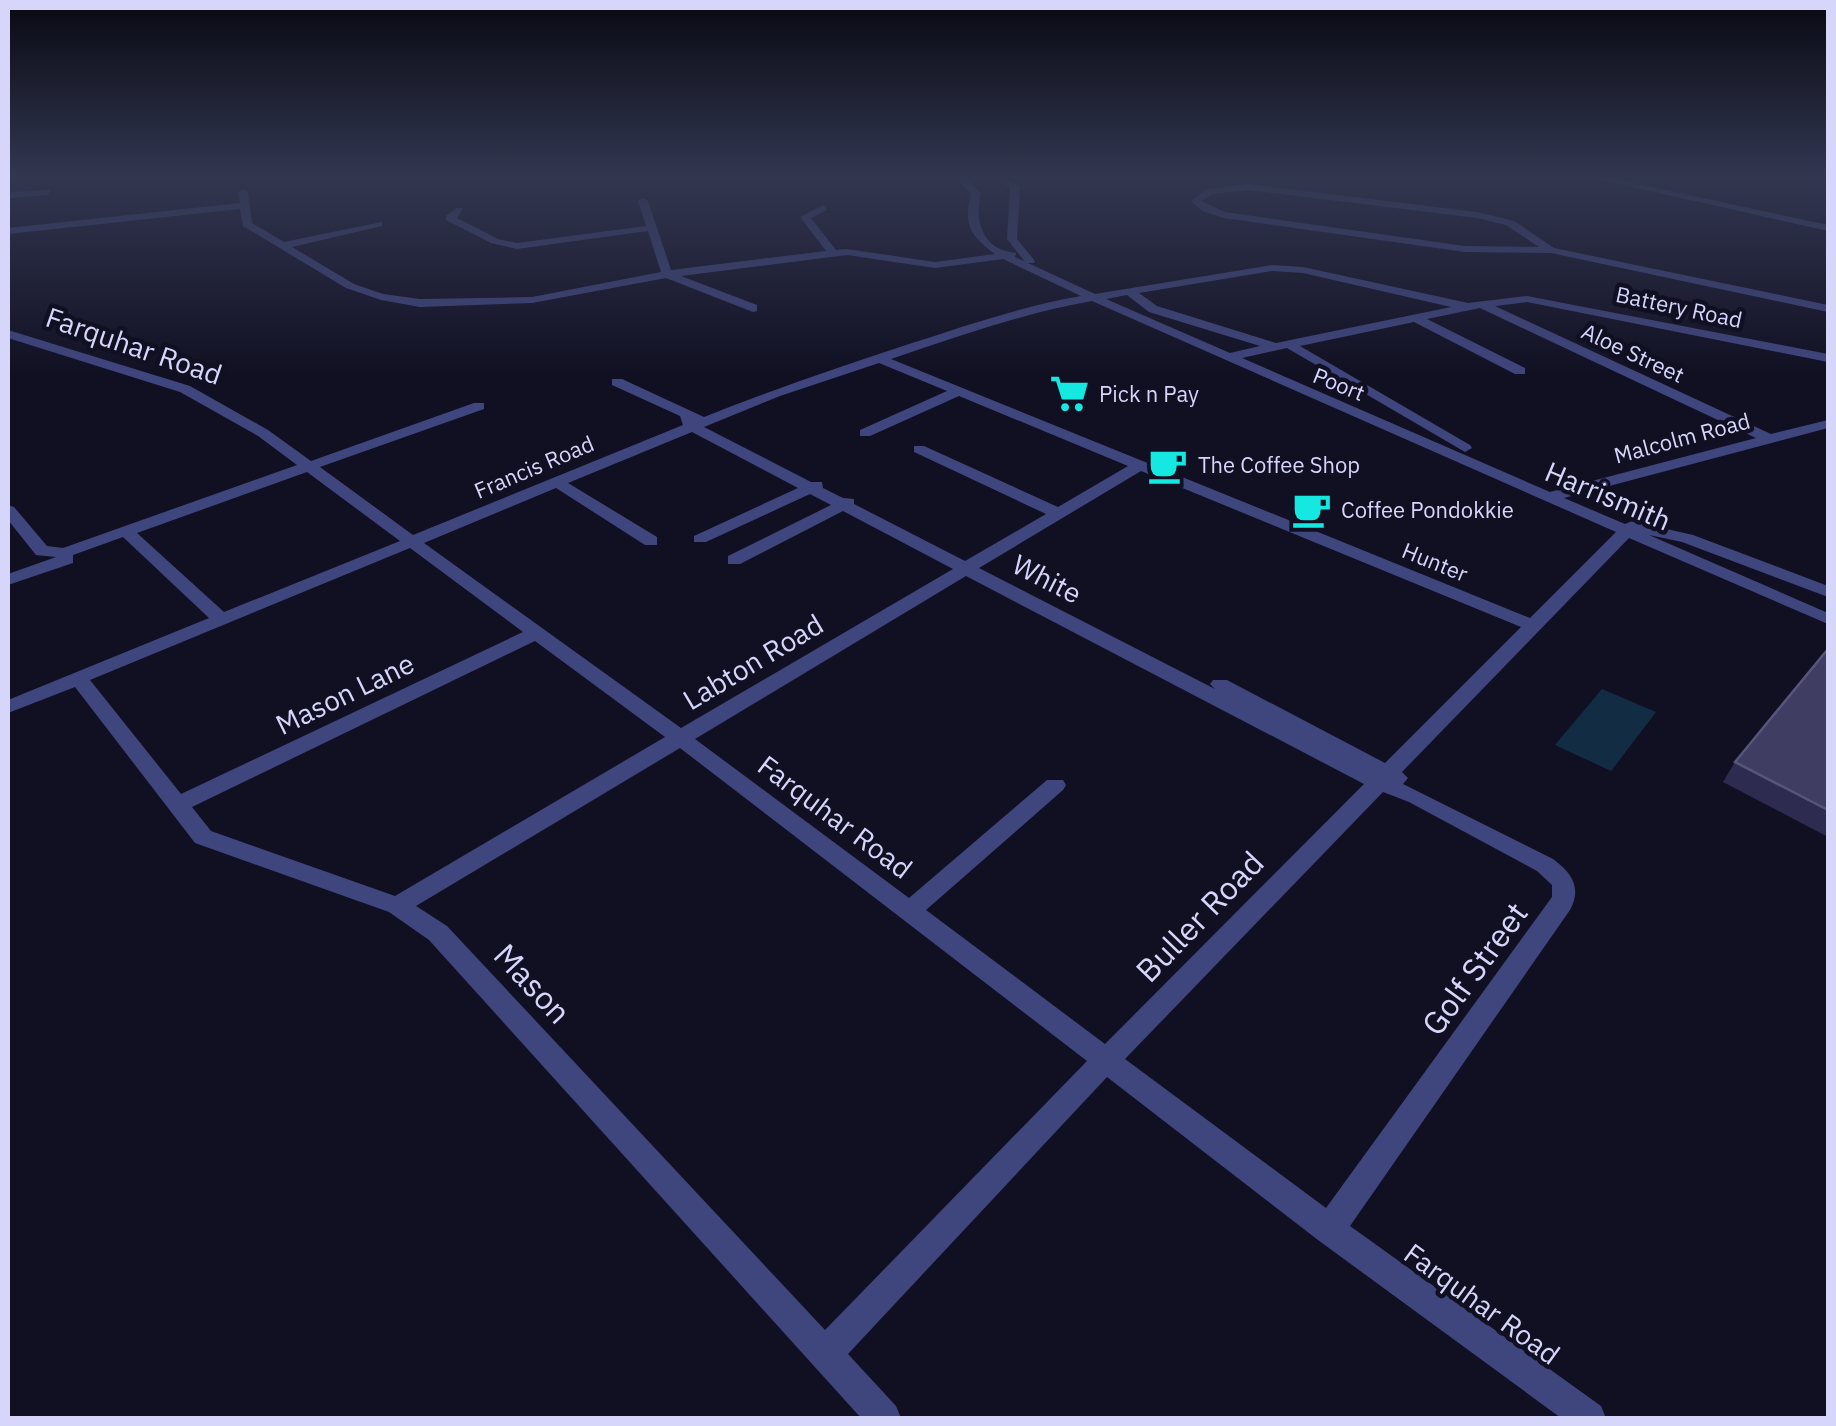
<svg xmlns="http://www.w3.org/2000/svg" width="1836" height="1426" viewBox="0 0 1836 1426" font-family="'IBM Plex Sans',sans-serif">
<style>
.water{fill:#122c44}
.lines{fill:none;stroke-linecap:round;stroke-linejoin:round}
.minor{fill:#3f457d;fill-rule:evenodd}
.wall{fill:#2d2b4f}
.building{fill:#3f3d61;stroke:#57557a;stroke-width:2.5}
.labels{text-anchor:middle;stroke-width:9;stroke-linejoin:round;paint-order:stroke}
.far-street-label{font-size:22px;fill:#d6d6fb;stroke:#111023}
.far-poi-label{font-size:22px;fill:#d6d6fb;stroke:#111023;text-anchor:start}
.street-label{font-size:28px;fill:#d6d6fb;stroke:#111023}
.near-street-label{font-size:32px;fill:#d6d6fb;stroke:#111023}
</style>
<rect width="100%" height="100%" fill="#111023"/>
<path class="water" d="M1602,689L1656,712L1611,771L1555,745Z"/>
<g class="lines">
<g class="minor">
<path d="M952,174H962L981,193C974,221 982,250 1016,253L1015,257L1095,294L1272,265L1303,267L1468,303L1527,296L1828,354V362L1527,302L1495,306L1771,434L1828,420V428L1564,498L1625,524L1632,521L1693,535L1828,586V597L1682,542L1649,535L1828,613V624L1629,538L1402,772L1408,778L1403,784L1553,859C1572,873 1582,888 1570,910L1350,1226L1601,1406L1606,1418H1561L1318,1240L1107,1077L848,1354L896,1406L901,1418H861L429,940L389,912L195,843L75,687L8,713V700L209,618L123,537L73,555V563L8,585V574L56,557L36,555L8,520V505L14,507L47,546L63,548L297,465L258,436L180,392L8,338V330L190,386L268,430L311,461L474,403H484V409L320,467L413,535L683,425L680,416L612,385V379H622L704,417C771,390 840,367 909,344C965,326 1022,306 1081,296L1003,259L935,268L847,255L681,276L757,305V311L753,312L666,278L532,303L420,307L381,300L346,288L243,226L240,209L8,234V228L240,203L238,192L243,189L248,192L252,223L284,242L382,222V226L292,247L354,284L383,294L420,299L532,297L661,272L648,231L517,249L491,243L446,220V216L457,208H463L457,218L498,239L517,243L646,226L638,201L643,198L648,201L671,270L826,251L800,217L824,205L827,210L811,218L836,250L847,249L935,262L995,254C970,235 963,225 971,194ZM1272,271L1303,273L1451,307L1276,343L1157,306L1139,293ZM1127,295L1149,312L1260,346L1230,353L1106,299ZM1092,301L1616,532L1530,618L891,359C957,337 1023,313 1092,301ZM1480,308L1756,438L1550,492L1242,358L1287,348L1465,452L1472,448L1470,445L1300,346L1414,322L1515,374H1525V368L1427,319ZM879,363L947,391L860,430V436H870L959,396L1128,466L1058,507L924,446H914V452L1046,514L965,561L854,504V499L843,498L823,488L822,482H811L704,427L780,396ZM692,432L798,488L694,536V542H706L810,494L831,505L728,556V564H740L843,511L953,569L681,728L424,543L556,488L645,545H657V537L568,483ZM1141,471L1521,627L1385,763L1227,680H1213L1210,684L1215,689L979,568ZM307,472L400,541L224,612L137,533ZM410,548L523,632L181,794L90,680ZM966,576L1364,784L1105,1044L926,910L1063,790L1066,785L1063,780H1047L909,898L695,739ZM535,641L665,737L395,896L211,831L192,807ZM680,748L1087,1061L825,1330L447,926L416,906ZM1383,792L1409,802L1537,871L1552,885V897L1326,1208L1125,1059Z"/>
<path d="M982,174H995L1020,186L1017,239L1035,261L1034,263H1026L1007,239L1010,187Z"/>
<path d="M1574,174H1592L1828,225V231Z"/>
<path d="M1248,184L1477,212L1514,221L1554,248L1828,305V312L1551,253L1465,252L1224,218L1202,211L1191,201L1207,189ZM1248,190L1477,218L1506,225L1539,247L1465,246L1225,212L1202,201L1213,194Z"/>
<path d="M51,190L48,195L8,198V192Z"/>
</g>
</g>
<path class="wall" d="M1828,649V837L1723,782L1735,762Z"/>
<path class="building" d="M1828,649V810L1735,762Z"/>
<linearGradient id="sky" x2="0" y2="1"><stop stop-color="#090913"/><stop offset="0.47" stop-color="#323750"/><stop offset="1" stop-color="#323750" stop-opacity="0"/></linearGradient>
<rect width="1836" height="374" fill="url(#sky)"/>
<defs>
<symbol id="supermarket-bare" viewBox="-9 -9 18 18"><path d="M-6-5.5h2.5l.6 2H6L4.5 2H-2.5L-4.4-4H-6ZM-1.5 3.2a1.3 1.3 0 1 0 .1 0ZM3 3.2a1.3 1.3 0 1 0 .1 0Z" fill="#15e8e1" stroke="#111023" stroke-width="2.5" paint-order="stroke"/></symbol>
<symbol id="cafe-bare" viewBox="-9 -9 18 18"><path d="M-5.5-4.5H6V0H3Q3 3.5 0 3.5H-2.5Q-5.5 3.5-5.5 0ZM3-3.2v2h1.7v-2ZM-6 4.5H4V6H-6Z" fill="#15e8e1" stroke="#111023" stroke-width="2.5" paint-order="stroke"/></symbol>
</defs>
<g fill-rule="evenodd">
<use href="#supermarket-bare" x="1042" y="366" width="55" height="55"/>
<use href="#cafe-bare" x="1140" y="438" width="55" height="55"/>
<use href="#cafe-bare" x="1284" y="482" width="55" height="55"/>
</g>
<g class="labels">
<g class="far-street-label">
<text transform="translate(1679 307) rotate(12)" y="8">Battery Road</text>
<text transform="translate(1633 353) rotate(25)" y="8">Aloe Street</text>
<text transform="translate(1339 384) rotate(22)" y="8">Poort</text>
<text transform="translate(1682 438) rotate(-15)" y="8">Malcolm Road</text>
<text transform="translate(534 467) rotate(-23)" y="8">Francis Road</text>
<text transform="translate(1435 562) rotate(22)" y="8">Hunter</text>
</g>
<g class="far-poi-label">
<text x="1099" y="402">Pick n Pay</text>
<text x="1198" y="473">The Coffee Shop</text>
<text x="1341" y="518">Coffee Pondokkie</text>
</g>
<g class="street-label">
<text transform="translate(134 346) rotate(19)" y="10">Farquhar Road</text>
<text transform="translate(1608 496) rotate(23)" y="10">Harrismith</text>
<text transform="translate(1047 579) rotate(27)" y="10">White</text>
<text transform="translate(753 662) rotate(-31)" y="10">Labton Road</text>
<text transform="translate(345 694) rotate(-26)" y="10">Mason Lane</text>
<text transform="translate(835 817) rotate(37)" y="10">Farquhar Road</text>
<text transform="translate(1482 1304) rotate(36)" y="10">Farquhar Road</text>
</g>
<g class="near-street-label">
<text transform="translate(1200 917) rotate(-46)" y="11">Buller Road</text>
<text transform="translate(1475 969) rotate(-54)" y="11">Golf Street</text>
<text transform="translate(532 984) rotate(47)" y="11">Mason</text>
</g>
</g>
<rect width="1836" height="1426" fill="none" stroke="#d6d6fb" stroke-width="20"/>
</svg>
